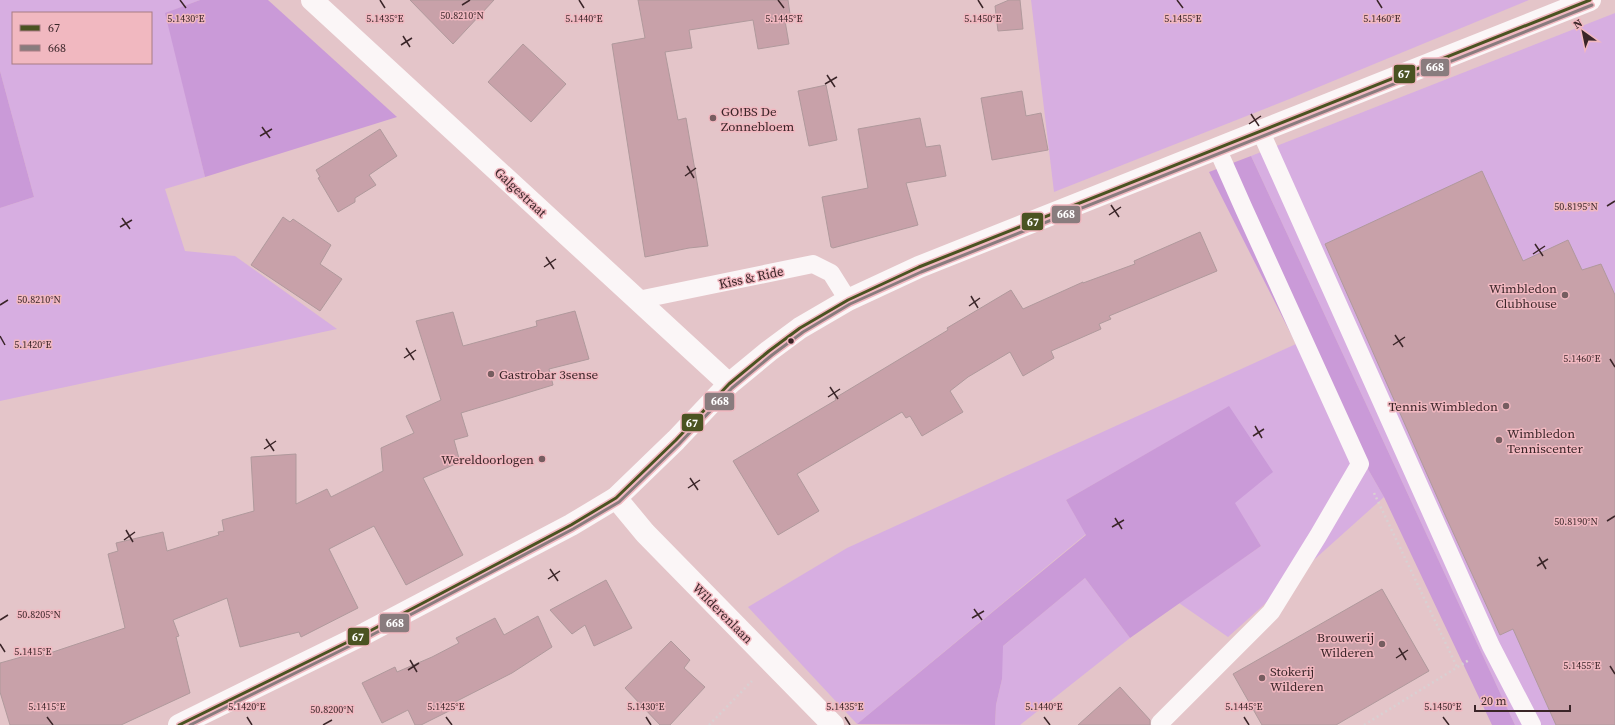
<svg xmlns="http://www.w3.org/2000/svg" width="1615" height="725" viewBox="0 0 1615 725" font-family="'Source Serif 4',serif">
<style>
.green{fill:#d7aee1;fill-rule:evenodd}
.forest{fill:#ca9ad8}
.building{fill:#c8a1a9;stroke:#b0999c}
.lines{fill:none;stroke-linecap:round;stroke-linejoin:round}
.path{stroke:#d9d0d2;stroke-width:2.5;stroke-dasharray:2 3;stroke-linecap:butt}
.service{stroke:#fbf6f7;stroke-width:18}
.minor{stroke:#fbf6f7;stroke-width:22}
.tertiary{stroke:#fbf6f7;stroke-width:22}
.bus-1-casing{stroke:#f1b8c0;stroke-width:6}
.bus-2-casing{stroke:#f1b8c0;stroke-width:6}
.bus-1{stroke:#4a5321;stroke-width:3}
.bus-2{stroke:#897c7e;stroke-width:3}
.ticks{fill:none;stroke:#3a2528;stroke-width:1.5}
.poi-dot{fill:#765d60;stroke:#f1b8c0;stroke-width:1.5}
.bus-dot{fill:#3a2528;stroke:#f1b8c0;stroke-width:1.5}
.labels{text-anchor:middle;stroke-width:3;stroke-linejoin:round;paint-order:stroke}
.poi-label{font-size:13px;fill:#3a2528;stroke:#f1b8c0;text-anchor:start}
.street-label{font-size:13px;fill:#3a2528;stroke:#f1b8c0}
.ticks-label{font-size:10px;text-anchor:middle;fill:#3a2528;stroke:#f1b8c0;stroke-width:3;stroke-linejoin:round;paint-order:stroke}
.line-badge{stroke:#f1b8c0;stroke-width:1.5}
.badge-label{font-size:11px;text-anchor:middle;font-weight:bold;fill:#fff}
</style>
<rect width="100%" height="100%" fill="#e4c5c9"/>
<g class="green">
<path d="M0,0H200L166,13L205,177L165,189L185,251L235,256L337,329L0,401V208L34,197L0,71ZM13,13H151V63H13Z"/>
<path d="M1031,0H1529L1292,98L1054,192Z"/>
<path d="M1615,13V725H1515L1251,156Z"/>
<path d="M1296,344L1384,497L1228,637L1179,603L1261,546L1234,503L1272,472L1228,407L1066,500L1086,534L857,724L748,607L847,548Z"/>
<path d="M1085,578L1130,638L1020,725H995L996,705L1002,679V647Z"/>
</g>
<g class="forest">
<path d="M200,0H268L397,117L205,177L165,13Z"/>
<path d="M0,71L34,197L0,208Z"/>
<path d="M1251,156L1515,725H1492L1384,497L1296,344L1209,172Z"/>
<path d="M1229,406L1273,472L1235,503L1261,546L1130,638L1085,578L1003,646L1002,679L996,705L995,725L857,724L1086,535L1066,500Z"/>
</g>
<g class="building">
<path d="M410,0H494L453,44Z"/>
<path d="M638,0H788L790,14L784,15L789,44L758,49L753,20L689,30L692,48L665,52L678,120L686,118L708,246L689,248L645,257L612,44L645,38Z"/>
<path d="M1009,0H1020L1023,29L998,31L995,6Z"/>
<path d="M523,44L566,84L531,122L488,82Z"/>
<path d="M826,85L837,140L809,146L798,91Z"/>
<path d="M1022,91L1026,116L1041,113L1048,150L992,160L981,98Z"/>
<path d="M920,118L926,147L940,145L946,176L906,183L918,225L833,248L831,247L822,197L868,188L858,129Z"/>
<path d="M380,129L397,156L369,175L376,185L355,198V202L338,212L318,178L320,177L316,170Z"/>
<path d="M1482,171L1523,261L1568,240L1582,270L1601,264L1615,295V725H1556L1513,629L1500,635L1446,517L1325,244Z"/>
<path d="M283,217L290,222L293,219L331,245L320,264L342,279L320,311L251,265Z"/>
<path d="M1200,232L1217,271L1109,316L1111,319L1099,324L1101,329L1051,351L1054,358L1023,376L1010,352L968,377L950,391L963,412L922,436L910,416L906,418L902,412L797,474L819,511L778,535L733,461L836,400L835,398L948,330L947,328L1011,290L1023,309L1083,282V283L1135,264L1134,261Z"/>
<path d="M575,311L589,359L549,369L553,385L461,413L468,436L454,440L460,462L423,478L463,555L406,585L374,526L329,549L358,608L301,637L299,632L240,647L227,598L173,620L179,636L176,637L190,693L121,725H10L0,692V663L43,651L44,655L125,628L108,554L118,551L116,543L163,532L167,551L219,535L218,532L224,531L222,520L254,511L251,457L296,454V504L327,489L331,497L383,471L381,448L414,433L406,416L441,400L416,321L453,312L463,346L537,326L536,321Z"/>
<path d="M606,580L632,628L594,646L585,625L572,634L550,610Z"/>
<path d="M1382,589L1429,671L1336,725H1262L1233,674Z"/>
<path d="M538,616L552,647L512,673L455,702L457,707L421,725H415L408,710L382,723L362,683L395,667L397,672L432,657L459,643L456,638L495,618L504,635Z"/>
<path d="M671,641L690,660L684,668L705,687L670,725H660L625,688Z"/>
<path d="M1120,687L1150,720V725H1078Z"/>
</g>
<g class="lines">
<g class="path">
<path d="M1374,493L1457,667"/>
<path d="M709,725L752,681"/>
<path d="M1364,725L1469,660"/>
</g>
<g class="service">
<path d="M1260,130L1491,646L1532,725"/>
<path d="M638,300L813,264L831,273L848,300"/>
<path d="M1160,723L1271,612L1318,536L1360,464L1244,209L1217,148"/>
</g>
<path class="minor" d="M616,498L645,533L833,725"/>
<g class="tertiary">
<path d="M312,0L729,384"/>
<path d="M179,725L366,633L571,525L616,498L676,440L729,384L769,351L800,328L848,300L919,267L1590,0"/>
</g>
<defs>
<path id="bus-1" d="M179,725L366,633L571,525L616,498L676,440L729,384L769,351L800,328L848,300L919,267L1590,0"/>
<path id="bus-2" d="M190,725L368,637L573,529L619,502L679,444L732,388L772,355L803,332L850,304L921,272L1592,5"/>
</defs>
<use href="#bus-1" class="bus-1-casing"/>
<use href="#bus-2" class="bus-2-casing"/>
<use href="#bus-1" class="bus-1"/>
<use href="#bus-2" class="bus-2"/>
</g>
<path class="ticks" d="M180,0L186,8M380,0L385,8M579,0L584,8M778,0L784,8M978,0L983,8M1177,0L1183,8M1377,0L1382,8M462,5L470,0M403,36L410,47M401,45L412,38M827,75L835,87M825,84L837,77M1251,114L1259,126M1249,124L1261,116M262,127L270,138M260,136L272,129M687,166L694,178M685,176L696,168M1111,205L1119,217M1607,206L1615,201M1109,215L1121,207M122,218L130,229M120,227L132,220M1535,244L1543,256M1533,254L1545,246M546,257L554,269M544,267L556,259M971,296L978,308M0,305L8,300M969,306L980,298M1395,335L1403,347M0,336L5,345M1393,345L1405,337M406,348L414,360M404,358L416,350M1610,359L1615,367M830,387L838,399M828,397L840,389M1255,426L1262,438M1253,436L1264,429M266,439L274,451M264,449L276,441M690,478L698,490M688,488L700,480M1115,518L1122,529M1607,521L1615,516M1112,527L1124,520M126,530L133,542M124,540L135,532M1539,557L1546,569M1537,566L1548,559M550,569L558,581M548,579L560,571M974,609L982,620M972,618L984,611M0,620L8,615M0,644L5,652M1399,648L1406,660M1396,658L1408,650M410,660L417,672M1610,666L1615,674M408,670L419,663M47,717L53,725M247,717L252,725M446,717L452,725M646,717L651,725M845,717L850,725M1044,717L1050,725M1244,717L1249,725M1443,717L1449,725M323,725L332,720"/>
<g class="poi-dot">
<circle cx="713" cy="118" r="4"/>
<circle cx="1565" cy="295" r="4"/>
<circle cx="491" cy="374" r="4"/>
<circle cx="1506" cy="406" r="4"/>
<circle cx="1499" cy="440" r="4"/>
<circle cx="542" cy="459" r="4"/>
<circle cx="1382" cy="644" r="4"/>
<circle cx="1262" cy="678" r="4"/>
</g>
<circle class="bus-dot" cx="791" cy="341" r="3.5"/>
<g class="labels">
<g class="poi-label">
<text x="721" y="116">GO!BS De<tspan x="721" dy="15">Zonnebloem</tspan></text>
<text x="1557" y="293" text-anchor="end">Wimbledon<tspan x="1557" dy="15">Clubhouse</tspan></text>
<text x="499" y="379">Gastrobar 3sense</text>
<text x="1498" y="411" text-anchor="end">Tennis Wimbledon</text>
<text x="1507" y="438">Wimbledon<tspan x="1507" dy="15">Tenniscenter</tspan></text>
<text x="534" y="464" text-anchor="end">Wereldoorlogen</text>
<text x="1374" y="642" text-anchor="end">Brouwerij<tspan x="1374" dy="15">Wilderen</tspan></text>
<text x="1270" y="676">Stokerij<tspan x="1270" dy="15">Wilderen</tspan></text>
</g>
<g class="street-label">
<text transform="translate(521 192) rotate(43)" y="5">Galgestraat</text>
<text transform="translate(751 277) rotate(-12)" y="5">Kiss &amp; Ride</text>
<text transform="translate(723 613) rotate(45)" y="5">Wilderenlaan</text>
</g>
</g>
<g class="ticks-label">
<text x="462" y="19">50.8210°N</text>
<text x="1382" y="22">5.1460°E</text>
<text x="186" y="22">5.1430°E</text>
<text x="385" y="22">5.1435°E</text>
<text x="584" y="22">5.1440°E</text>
<text x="784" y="22">5.1445°E</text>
<text x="983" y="22">5.1450°E</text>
<text x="1183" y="22">5.1455°E</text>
<text x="1576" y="210">50.8195°N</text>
<text x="39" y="303">50.8210°N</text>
<text x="33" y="348">5.1420°E</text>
<text x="1582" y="362">5.1460°E</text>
<text x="1576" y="525">50.8190°N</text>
<text x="39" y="618">50.8205°N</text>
<text x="33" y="655">5.1415°E</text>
<text x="1582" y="669">5.1455°E</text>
<text x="47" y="710">5.1415°E</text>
<text x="247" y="710">5.1420°E</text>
<text x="446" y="710">5.1425°E</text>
<text x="646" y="710">5.1430°E</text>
<text x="845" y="710">5.1435°E</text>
<text x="1044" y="710">5.1440°E</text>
<text x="1244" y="710">5.1445°E</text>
<text x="1443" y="710">5.1450°E</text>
<text x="332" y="713">50.8200°N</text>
</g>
<g class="line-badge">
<rect x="1420" y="58" width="30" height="19" rx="4" fill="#897c7e"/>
<rect x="1393" y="64" width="23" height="20" rx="4" fill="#4a5321"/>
<rect x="1051" y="205" width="30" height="19" rx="4" fill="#897c7e"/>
<rect x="1021" y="212" width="23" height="19" rx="4" fill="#4a5321"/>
<rect x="704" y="392" width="31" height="19" rx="4" fill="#897c7e"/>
<rect x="681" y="413" width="23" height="19" rx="4" fill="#4a5321"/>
<rect x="379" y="613" width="31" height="20" rx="4" fill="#897c7e"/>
<rect x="347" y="627" width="23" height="19" rx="4" fill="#4a5321"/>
</g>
<g class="badge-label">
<text x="1435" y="71">668</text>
<text x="1404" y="78">67</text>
<text x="1066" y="218">668</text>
<text x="1033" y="226">67</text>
<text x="720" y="405">668</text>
<text x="692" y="427">67</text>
<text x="395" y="627">668</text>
<text x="358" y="641">67</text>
</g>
<rect x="12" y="12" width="140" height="52" fill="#f1b8c0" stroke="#a87d83"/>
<rect x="20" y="25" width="20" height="6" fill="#4a5321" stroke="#a87d83"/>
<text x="48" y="32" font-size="12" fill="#3a2528">67</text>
<rect x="20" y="45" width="20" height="6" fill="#897c7e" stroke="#a87d83"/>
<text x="48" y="52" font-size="12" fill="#3a2528">668</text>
<g transform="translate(1583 32) rotate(327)" stroke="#f1b8c0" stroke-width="3" paint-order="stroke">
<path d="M0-3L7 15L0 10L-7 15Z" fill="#3a2528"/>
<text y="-6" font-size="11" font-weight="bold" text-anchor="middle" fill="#3a2528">N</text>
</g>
<path d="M1475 705v6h95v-6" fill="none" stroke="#3a2528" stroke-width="2"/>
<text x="1481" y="705" font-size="12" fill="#3a2528" stroke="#f1b8c0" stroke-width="3" paint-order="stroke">20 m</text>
</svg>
